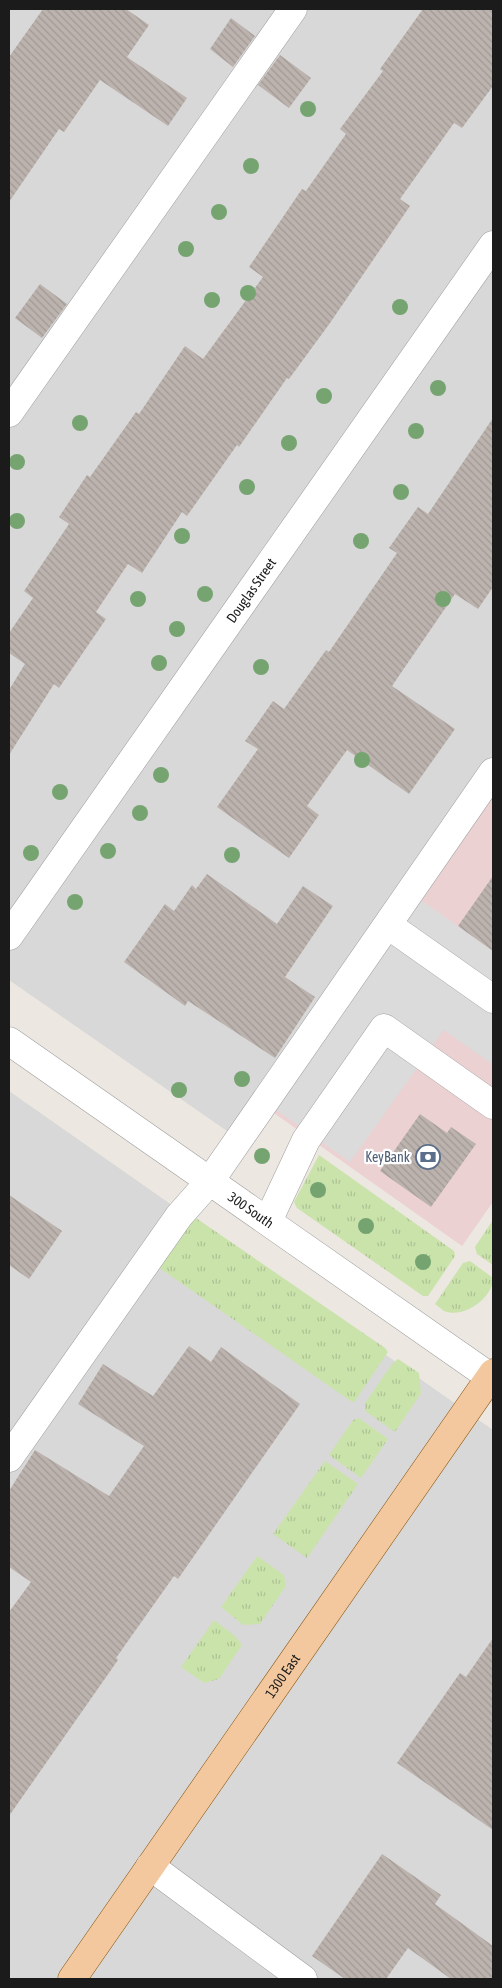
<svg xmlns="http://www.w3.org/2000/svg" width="502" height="1988" viewBox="0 0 502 1988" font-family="'Asap Condensed',sans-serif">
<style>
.residential{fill:#d9d8d8}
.commercial{fill:#ecd1d2}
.grass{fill:url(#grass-tufts)}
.parking{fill:#dbdbdb}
.building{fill:url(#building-back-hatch)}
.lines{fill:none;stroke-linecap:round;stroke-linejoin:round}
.minor-casing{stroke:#9f9f9f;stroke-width:29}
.major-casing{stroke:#86540c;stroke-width:29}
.minor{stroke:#fff;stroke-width:28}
.major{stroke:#f3c89f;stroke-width:28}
.tree{fill:#75a471}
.labels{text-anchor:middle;stroke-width:4.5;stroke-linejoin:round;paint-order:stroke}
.street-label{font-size:14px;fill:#1b1b1b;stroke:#fff}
.service-label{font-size:14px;fill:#4e5e75;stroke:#fff;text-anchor:end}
</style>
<defs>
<pattern id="grass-tufts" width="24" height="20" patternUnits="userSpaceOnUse" patternTransform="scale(1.25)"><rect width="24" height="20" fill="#cae3ab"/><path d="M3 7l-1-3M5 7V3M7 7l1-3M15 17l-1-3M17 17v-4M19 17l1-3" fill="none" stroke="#adc293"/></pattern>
<pattern id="building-back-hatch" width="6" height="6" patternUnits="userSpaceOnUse" patternTransform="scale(1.25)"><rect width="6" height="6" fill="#bcb3ae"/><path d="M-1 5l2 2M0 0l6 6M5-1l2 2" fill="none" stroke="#a19995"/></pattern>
</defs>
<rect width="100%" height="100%" fill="#ece7e1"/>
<g class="residential">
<path d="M9,9H493V757L240,1140L9,980Z"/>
<path d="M9,1091L493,1430V1979H9Z"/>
</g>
<path class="commercial" d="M493,783V1202L462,1246L264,1106Z"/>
<g class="grass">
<path d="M319,1155L454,1251L455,1256L428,1296H423L297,1208L294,1202Z"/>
<path d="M193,1216L385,1348L388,1352L355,1401L352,1402L158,1267Z"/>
<path d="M493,1220V1265L477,1254L475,1247Z"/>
<path d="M470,1261L493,1278C493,1298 464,1319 444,1311C441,1309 438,1306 435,1304L463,1263Z"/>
<path d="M398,1359L419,1373L421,1393L395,1432L365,1411V1403L392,1364Z"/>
<path d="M359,1418L388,1439L361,1478L329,1455L353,1420Z"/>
<path d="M325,1461L358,1484L307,1558L273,1534Z"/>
<path d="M257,1556L284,1575L286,1586L260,1624L243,1625L221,1607Z"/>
<path d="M214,1620L235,1636L242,1645L219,1679L204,1683L181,1667Z"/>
</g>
<path class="parking" d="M405,889L493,951V1065L444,1030L350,1162L258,1097Z"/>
<g class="building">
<path d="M43,9H126L149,25L127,57L187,98L168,126L100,80L64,132L59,129L9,202V57Z"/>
<path d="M423,9H493V86L462,128L454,123L400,199L410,206L330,323L289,379L287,378L239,447L237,445L187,516L182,512L142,573L128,564L96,612L106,619L59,688L54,684L9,755V690L25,664L9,653V633L33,598L24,591L69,524L59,517L87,475L90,477L136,412L139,414L185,346L203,359L263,277L249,267L302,189L306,191L346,134L340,129L383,71L380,69Z"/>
<path d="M231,18L255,36L233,67L210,49Z"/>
<path d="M280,55L311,78L289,108L258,85Z"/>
<path d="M40,284L67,304L42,338L15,318Z"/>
<path d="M493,418V587L478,609L455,594L392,686L455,729L409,794L347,750L307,806L319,815L289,858L217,807L258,749L245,741L273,701L284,709L326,650L329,652L397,553L389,548L418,507L428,514Z"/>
<path d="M207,874L277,924L303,886L333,906L285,977L315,997L275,1058L188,1001L185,1006L124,962L165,904L174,911L192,885L196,889Z"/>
<path d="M493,876V951L458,926Z"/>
<path d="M420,1114L447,1133L451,1127L476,1144L431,1207L380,1171Z"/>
<path d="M9,1195L62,1231L29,1279L9,1265Z"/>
<path d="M189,1346L211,1362L221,1347L300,1404L178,1579L174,1576L116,1658L118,1660L9,1816V1612L31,1582L9,1567V1491L35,1450L109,1496L144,1446L78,1404L103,1364L153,1396Z"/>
<path d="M493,1638V1830L397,1763L460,1673L466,1677Z"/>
<path d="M382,1854L441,1895L435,1904L493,1946V1979H451L408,1948L386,1979H345L312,1956Z"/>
</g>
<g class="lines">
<defs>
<g id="minor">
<path d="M9,413L293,9"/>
<path d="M388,925L493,999"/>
<path id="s1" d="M9,936L493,245"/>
<path id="s2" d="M9,1041L493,1379"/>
<path d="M268,1221L306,1140L384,1028L493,1105"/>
<path d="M9,1458L179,1216L210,1181L493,772"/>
<path d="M150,1866L303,1979"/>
</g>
<g id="major">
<path id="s3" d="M72,1979L493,1373"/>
</g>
</defs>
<use href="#minor" class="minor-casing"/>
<use href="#major" class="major-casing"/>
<use href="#minor" class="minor"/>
<use href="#major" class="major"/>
</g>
<g class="tree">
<circle cx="308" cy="109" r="8"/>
<circle cx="251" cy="166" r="8"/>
<circle cx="219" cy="212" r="8"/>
<circle cx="186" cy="249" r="8"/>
<circle cx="248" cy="293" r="8"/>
<circle cx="212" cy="300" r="8"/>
<circle cx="400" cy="307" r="8"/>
<circle cx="438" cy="388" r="8"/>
<circle cx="324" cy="396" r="8"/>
<circle cx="80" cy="423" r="8"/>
<circle cx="416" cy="431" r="8"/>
<circle cx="289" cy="443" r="8"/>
<circle cx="17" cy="462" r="8"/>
<circle cx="247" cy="487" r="8"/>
<circle cx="401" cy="492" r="8"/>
<circle cx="17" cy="521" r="8"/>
<circle cx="182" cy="536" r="8"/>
<circle cx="361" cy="541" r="8"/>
<circle cx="205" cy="594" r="8"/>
<circle cx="138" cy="599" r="8"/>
<circle cx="443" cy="599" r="8"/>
<circle cx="177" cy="629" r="8"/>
<circle cx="159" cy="663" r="8"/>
<circle cx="261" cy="667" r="8"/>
<circle cx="362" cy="760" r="8"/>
<circle cx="161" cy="775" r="8"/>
<circle cx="60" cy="792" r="8"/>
<circle cx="140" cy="813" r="8"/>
<circle cx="108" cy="851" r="8"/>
<circle cx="31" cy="853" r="8"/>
<circle cx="232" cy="855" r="8"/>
<circle cx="75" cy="902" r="8"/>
<circle cx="242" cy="1079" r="8"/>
<circle cx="179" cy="1090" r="8"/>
<circle cx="262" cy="1156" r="8"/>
<circle cx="318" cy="1190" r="8"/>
<circle cx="366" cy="1226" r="8"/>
<circle cx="423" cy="1262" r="8"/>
</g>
<defs>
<symbol id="bank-ring" viewBox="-11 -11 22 22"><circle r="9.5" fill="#fff" stroke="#5c6f8a" stroke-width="1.5"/><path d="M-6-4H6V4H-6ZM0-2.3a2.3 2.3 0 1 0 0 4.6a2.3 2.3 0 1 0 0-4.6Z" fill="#5c6f8a"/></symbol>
</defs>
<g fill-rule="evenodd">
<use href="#bank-ring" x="414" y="1143" width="28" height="28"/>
</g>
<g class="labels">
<g class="street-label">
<text dy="5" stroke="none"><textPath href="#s1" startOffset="422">Douglas Street</textPath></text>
<text dy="5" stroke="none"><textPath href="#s2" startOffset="295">300 South</textPath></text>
<text dy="5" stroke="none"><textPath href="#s3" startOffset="369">1300 East</textPath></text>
</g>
<g class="service-label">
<text x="410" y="1162">KeyBank</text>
</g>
</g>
<rect width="502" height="1988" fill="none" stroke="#1b1b1b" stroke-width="20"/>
</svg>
